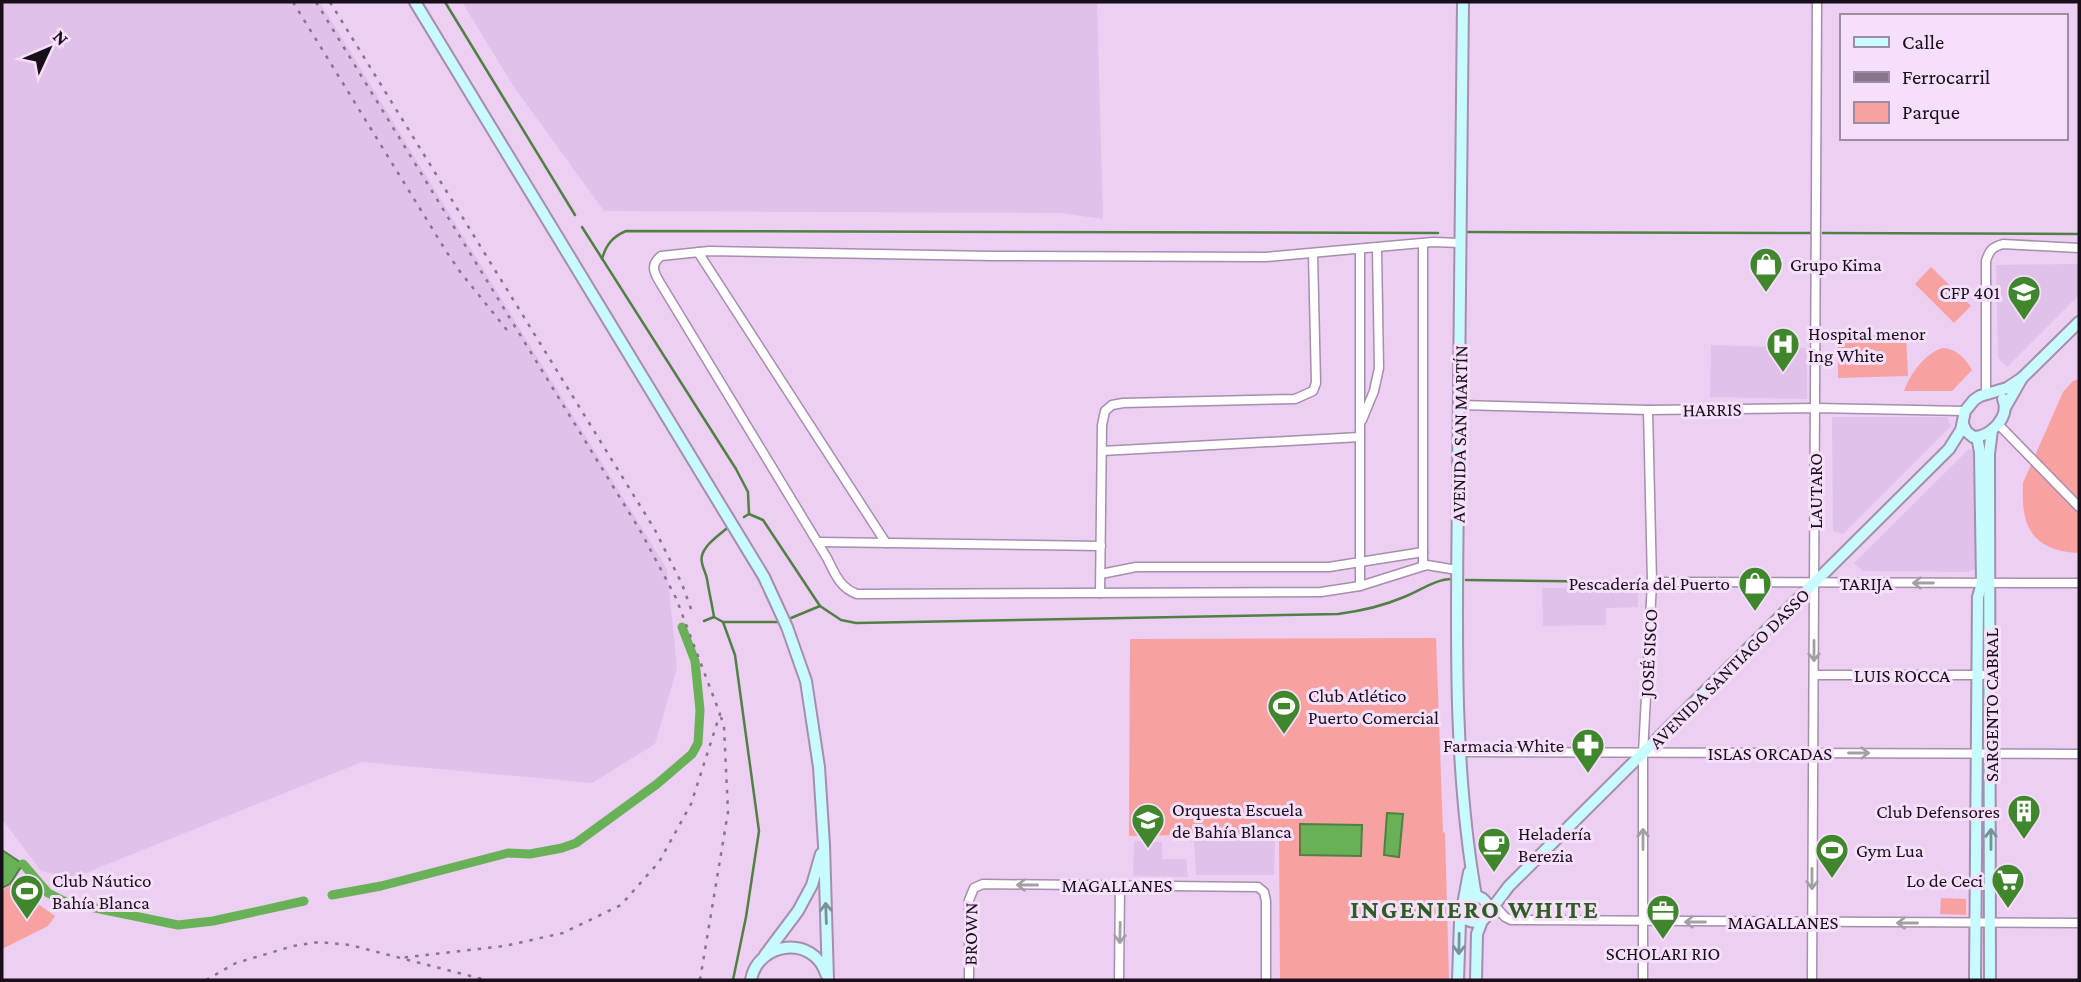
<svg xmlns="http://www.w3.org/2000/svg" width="2081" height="982" viewBox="0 0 2081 982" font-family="'Crimson Pro',serif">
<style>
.built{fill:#e1c1ea}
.green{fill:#f7a1a1}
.water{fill:#69b156;stroke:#518044;stroke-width:2}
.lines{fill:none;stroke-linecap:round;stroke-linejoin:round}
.stream{stroke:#518044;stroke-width:2.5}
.canal{stroke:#69b156;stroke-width:9}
.street-casing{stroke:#a78dae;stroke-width:11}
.secondary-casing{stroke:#a78dae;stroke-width:14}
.street{stroke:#fff;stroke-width:8}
.secondary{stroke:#c8fbfd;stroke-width:10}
.rail{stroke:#88748c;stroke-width:2.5;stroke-dasharray:3.5 7;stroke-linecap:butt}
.oneway{stroke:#a39fa4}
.oneway2{stroke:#799197}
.labels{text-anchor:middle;stroke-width:6;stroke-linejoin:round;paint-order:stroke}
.poi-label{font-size:19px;fill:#190f1b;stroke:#f6dffb;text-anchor:start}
.street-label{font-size:19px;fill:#190f1b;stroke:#f6dffb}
.district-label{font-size:26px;font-weight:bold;letter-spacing:2px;fill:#2f5c23;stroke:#f6dffb}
</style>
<rect width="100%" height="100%" fill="#eccff3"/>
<g class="built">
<path d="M2,2H320L667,569L677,668L655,744L592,783L362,762L73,878L41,871L2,819Z"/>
<path d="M462,2H1097L1103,219L1061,213L604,211L514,87Z"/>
<path d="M2079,264V295L2007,367L1998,358L1996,265Z"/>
<path d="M1711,345L1807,348V399L1710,397Z"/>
<path d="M1832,417H1947L1951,426L1843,534L1833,531Z"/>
<path d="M1969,449L1977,452V568L1968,572L1863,571L1854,563Z"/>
<path d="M1638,587V607L1606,608V625L1543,626L1542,588Z"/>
<path d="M1275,840L1274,875H1196L1194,841Z"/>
<path d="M1134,841L1162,842V859H1186L1188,877L1133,876Z"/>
</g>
<g class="green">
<path d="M1931,267L1971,306L1954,323L1915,284Z"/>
<path d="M1838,334H1906L1908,376L1838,378Z"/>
<path d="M1943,348C1957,349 1966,359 1972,370L1952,391H1904C1910,374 1925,353 1943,348Z"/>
<path d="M2079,379V552L2076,553C2030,549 2021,525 2023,483L2063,392L2073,381Z"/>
<path d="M1436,638L1443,832L1445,833L1449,980H1280L1279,833L1129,836L1130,639Z"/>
<path d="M11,885L55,916L48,926L2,949V890Z"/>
<path d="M1941,898L1966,899V915L1940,914Z"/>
</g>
<g class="water">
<path d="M1387,813L1403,814L1399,857L1384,855Z"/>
<path d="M1300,824L1362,825L1361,856L1300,855Z"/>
<path d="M2,850L23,864L10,884L2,888Z"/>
</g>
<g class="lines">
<g class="stream">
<path d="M445,2L575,215"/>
<path d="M582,227L736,469L748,492L749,514"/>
<path d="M1468,232L1810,233"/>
<path d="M1823,233L2079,234"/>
<path d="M602,259C606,245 612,237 626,231L1438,233"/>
<path d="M744,517L749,514L763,520L820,606L841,620L856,623L1338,614C1361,611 1383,606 1404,597C1420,591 1435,579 1452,579"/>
<path d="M1466,580L1632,582"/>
<path d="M714,617C712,604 709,592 707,579C706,573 703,569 702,563C698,549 717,537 726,529"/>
<path d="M791,618L820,606"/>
<path d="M704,621L714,617L723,622H777"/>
<path d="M723,622L735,655L759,831L746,917L733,980"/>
</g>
<g class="canal">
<path d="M23,864L48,893L66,902L178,925L213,921L304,901"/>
<path d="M332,895L381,886L508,853L530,854L562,848L576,843L657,784L692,754L698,743L700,710L695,661L682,627"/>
</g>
<defs>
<g id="street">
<path d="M1423,244V566"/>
<path d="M1360,250V586"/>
<path d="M698,252L886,543"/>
<path d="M1986,394V261C1989,251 1992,247 2003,244L2079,248"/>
<path d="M1459,405L1648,410L1816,408L1965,411"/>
<path d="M1362,420L1374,391L1379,368L1377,249"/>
<path d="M1998,424L2079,507"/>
<path d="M1102,451L1360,437"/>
<path d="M818,542L1101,546"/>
<path d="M1457,570L1427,565L1360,586L1321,592L857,594C840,588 835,574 827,558L659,281C653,271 651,264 661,256L709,251L992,256L1266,257L1433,242L1461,243"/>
<path d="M1101,574L1136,567H1329L1423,552"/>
<path d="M1652,582L2079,583"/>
<path d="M1100,593L1102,425L1105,411L1112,405L1123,403L1295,399L1313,391L1316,383L1313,254"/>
<path d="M1814,675H1982"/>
<path d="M1460,752L2079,754"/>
<path d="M1494,905L1505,917L1511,920L2079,923"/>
<path d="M969,980V900L974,888L983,884L1258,887L1264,892L1266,901V980"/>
<path d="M1119,980L1120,885"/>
<path d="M1643,980V753L1652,582L1648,410"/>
<path d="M1812,980L1817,2"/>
</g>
<g id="secondary">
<path d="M415,2L764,577L787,627L806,681L819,767L824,845L828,980"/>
<path d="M1463,2C1461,162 1460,323 1458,484C1457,620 1452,761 1476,896"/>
<path d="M2006,406L2022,378L2079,322"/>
<path d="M1963,424L1966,431L1973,437C1990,437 2011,417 2003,399"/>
<path d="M1462,910L1467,920C1493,931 1496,892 1470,897"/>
<path d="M1487,915L1509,886L1949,449L1961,430L1965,411L1974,400L1980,396L2007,388L2022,378"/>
<path d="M765,955L798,911L812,885L821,854"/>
<path d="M751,980C758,941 814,935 826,974"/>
<path d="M1458,980L1460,921L1469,872"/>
<path d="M1476,980L1477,934L1482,921"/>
<path d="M1975,980L1978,597L1982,583L1980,452L1977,437"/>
<path d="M1990,980L1989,454L1992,430"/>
</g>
</defs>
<use href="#street" class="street-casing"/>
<use href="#secondary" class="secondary-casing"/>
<use href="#street" class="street"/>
<use href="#secondary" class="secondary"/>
<g class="rail">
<path d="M293,2L446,251L461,273L511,335"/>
<path d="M316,2L641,532L676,598L720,714L691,804L659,862L621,905L563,933L504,946L400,958"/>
<path d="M330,2L655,530L682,584L691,609"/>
<path d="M206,980L236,963L293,946L319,942L350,945L486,980"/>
<path d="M700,980L728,812L724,727L721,717"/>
</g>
</g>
<defs><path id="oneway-shaft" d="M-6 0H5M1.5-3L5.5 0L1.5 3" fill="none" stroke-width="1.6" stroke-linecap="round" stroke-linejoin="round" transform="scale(1.75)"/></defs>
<g class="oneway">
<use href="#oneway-shaft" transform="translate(1923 583) rotate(180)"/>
<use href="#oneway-shaft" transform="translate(1814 651) rotate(90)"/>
<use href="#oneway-shaft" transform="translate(1859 753)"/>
<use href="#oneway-shaft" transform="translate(1643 839) rotate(-90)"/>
<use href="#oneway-shaft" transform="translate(1812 879) rotate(90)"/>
<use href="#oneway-shaft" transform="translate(1027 885) rotate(-180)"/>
<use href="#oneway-shaft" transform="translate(1695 922) rotate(180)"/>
<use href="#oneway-shaft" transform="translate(1907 923) rotate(-180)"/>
<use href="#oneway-shaft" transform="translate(1120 933) rotate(91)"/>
</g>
<g class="oneway2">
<use href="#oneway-shaft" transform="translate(1991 839) rotate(-90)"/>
<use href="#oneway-shaft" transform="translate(826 913) rotate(-92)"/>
<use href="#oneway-shaft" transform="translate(1459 944) rotate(91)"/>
</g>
<defs>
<symbol id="shop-pin" viewBox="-11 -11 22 30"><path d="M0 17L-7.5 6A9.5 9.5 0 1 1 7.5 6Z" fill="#40862c" stroke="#f6dffb"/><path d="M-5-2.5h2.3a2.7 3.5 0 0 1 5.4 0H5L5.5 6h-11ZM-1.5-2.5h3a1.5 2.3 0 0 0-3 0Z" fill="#fff"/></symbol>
<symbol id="school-pin" viewBox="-11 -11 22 30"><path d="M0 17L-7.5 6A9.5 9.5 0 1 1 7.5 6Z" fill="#40862c" stroke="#f6dffb"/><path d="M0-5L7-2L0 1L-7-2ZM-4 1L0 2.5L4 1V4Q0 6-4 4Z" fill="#fff"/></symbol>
<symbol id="hospital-pin" viewBox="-11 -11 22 30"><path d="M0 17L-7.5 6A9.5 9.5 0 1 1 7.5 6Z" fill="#40862c" stroke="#f6dffb"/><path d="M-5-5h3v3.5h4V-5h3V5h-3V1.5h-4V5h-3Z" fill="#fff"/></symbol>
<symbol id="stadium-pin" viewBox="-11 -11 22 30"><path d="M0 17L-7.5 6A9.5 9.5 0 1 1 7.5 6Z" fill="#40862c" stroke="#f6dffb"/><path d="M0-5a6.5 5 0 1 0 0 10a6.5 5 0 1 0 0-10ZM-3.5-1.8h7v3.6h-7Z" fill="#fff"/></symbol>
<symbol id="pharmacy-pin" viewBox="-11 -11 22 30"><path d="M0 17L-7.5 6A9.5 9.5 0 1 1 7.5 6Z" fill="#40862c" stroke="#f6dffb"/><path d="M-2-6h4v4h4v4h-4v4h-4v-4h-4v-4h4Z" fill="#fff"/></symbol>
<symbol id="building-pin" viewBox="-11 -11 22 30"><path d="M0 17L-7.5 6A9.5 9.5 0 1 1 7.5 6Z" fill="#40862c" stroke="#f6dffb"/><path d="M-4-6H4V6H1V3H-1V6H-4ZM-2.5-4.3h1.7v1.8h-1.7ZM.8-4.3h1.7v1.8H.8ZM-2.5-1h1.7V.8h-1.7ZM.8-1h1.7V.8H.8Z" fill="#fff"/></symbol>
<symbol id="cafe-pin" viewBox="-11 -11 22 30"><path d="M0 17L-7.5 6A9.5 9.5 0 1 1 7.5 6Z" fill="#40862c" stroke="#f6dffb"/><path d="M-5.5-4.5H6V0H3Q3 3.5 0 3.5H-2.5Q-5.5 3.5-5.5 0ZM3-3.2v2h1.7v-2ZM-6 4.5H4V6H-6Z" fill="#fff"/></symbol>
<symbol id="supermarket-pin" viewBox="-11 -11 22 30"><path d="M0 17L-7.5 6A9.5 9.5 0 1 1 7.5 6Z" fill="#40862c" stroke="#f6dffb"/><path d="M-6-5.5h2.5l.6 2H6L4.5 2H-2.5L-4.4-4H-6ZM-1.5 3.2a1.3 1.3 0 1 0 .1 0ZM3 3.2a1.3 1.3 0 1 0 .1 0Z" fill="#fff"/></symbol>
<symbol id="office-pin" viewBox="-11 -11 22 30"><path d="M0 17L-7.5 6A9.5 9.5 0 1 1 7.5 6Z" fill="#40862c" stroke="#f6dffb"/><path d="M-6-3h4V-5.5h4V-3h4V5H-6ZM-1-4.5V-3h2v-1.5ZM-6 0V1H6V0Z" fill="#fff"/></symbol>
</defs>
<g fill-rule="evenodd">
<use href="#shop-pin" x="1747" y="245" width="38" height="52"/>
<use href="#school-pin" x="2005" y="273" width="38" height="52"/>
<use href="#hospital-pin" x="1764" y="325" width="38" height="52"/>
<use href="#shop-pin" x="1736" y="564" width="38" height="52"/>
<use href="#stadium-pin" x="1265" y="687" width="38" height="52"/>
<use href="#pharmacy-pin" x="1569" y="726" width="38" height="52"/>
<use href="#building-pin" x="2005" y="792" width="38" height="52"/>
<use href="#school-pin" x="1129" y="801" width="38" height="52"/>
<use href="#cafe-pin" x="1475" y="825" width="38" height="52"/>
<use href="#stadium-pin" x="1813" y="831" width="38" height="52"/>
<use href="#supermarket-pin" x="1989" y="861" width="38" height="52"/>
<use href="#stadium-pin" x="8" y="872" width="38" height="52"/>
<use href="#office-pin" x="1644" y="892" width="38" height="52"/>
</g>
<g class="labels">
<g class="poi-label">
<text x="1790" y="271">Grupo Kima</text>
<text x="2000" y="299" text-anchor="end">CFP 401</text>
<text x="1808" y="340">Hospital menor<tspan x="1808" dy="22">Ing White</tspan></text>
<text x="1730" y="590" text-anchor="end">Pescadería del Puerto</text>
<text x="1308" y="702">Club Atlético<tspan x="1308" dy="22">Puerto Comercial</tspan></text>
<text x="1564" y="752" text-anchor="end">Farmacia White</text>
<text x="1172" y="816">Orquesta Escuela<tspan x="1172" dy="22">de Bahía Blanca</tspan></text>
<text x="2000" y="818" text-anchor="end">Club Defensores</text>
<text x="1518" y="840">Heladería<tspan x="1518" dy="22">Berezia</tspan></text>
<text x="1856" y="857">Gym Lua</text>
<text x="52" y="887">Club Náutico<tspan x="52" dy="22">Bahía Blanca</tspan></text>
<text x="1983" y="887" text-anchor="end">Lo de Ceci</text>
<text x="1663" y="960" text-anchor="middle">SCHOLARI RIO</text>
</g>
<g class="street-label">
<text transform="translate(1712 409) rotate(-1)" y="7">HARRIS</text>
<text transform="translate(1459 434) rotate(-89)" y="7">AVENIDA SAN MARTÍN</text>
<text transform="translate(1815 491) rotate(-90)" y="7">LAUTARO</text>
<text x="1866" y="590">TARIJA</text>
<text transform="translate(1648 653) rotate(-87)" y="7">JOSÉ SISCO</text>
<text transform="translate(1729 668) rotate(-45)" y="7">AVENIDA SANTIAGO DASSO</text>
<text x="1902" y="682">LUIS ROCCA</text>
<text transform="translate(1991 705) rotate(-90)" y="7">SARGENTO CABRAL</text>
<text x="1770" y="760">ISLAS ORCADAS</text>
<text x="1117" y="892">MAGALLANES</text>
<text x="1783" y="929">MAGALLANES</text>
<text transform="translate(970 934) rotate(-89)" y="7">BROWN</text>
</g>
<g class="district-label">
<text x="1475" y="918">INGENIERO WHITE</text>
</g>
</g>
<rect width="2081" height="982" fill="none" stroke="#190f1b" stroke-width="7"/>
<rect x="1840" y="14" width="228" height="126" fill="#f6dffb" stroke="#9e8ca1" stroke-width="2"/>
<rect x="1854" y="37" width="35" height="10" fill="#c8fbfd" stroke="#9e8ca1" stroke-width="2"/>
<text x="1902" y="49" font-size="21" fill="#190f1b">Calle</text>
<rect x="1854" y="72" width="35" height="10" fill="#88748c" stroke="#9e8ca1" stroke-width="2"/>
<text x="1902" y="84" font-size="21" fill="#190f1b">Ferrocarril</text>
<rect x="1854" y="102" width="35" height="21" fill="#f7a1a1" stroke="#9e8ca1" stroke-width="2"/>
<text x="1902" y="119" font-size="21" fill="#190f1b">Parque</text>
<g transform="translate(49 49) rotate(46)" stroke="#f6dffb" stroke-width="5" paint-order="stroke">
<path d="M0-5L12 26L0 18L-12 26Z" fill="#190f1b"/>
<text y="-10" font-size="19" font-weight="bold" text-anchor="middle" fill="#190f1b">N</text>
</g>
</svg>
